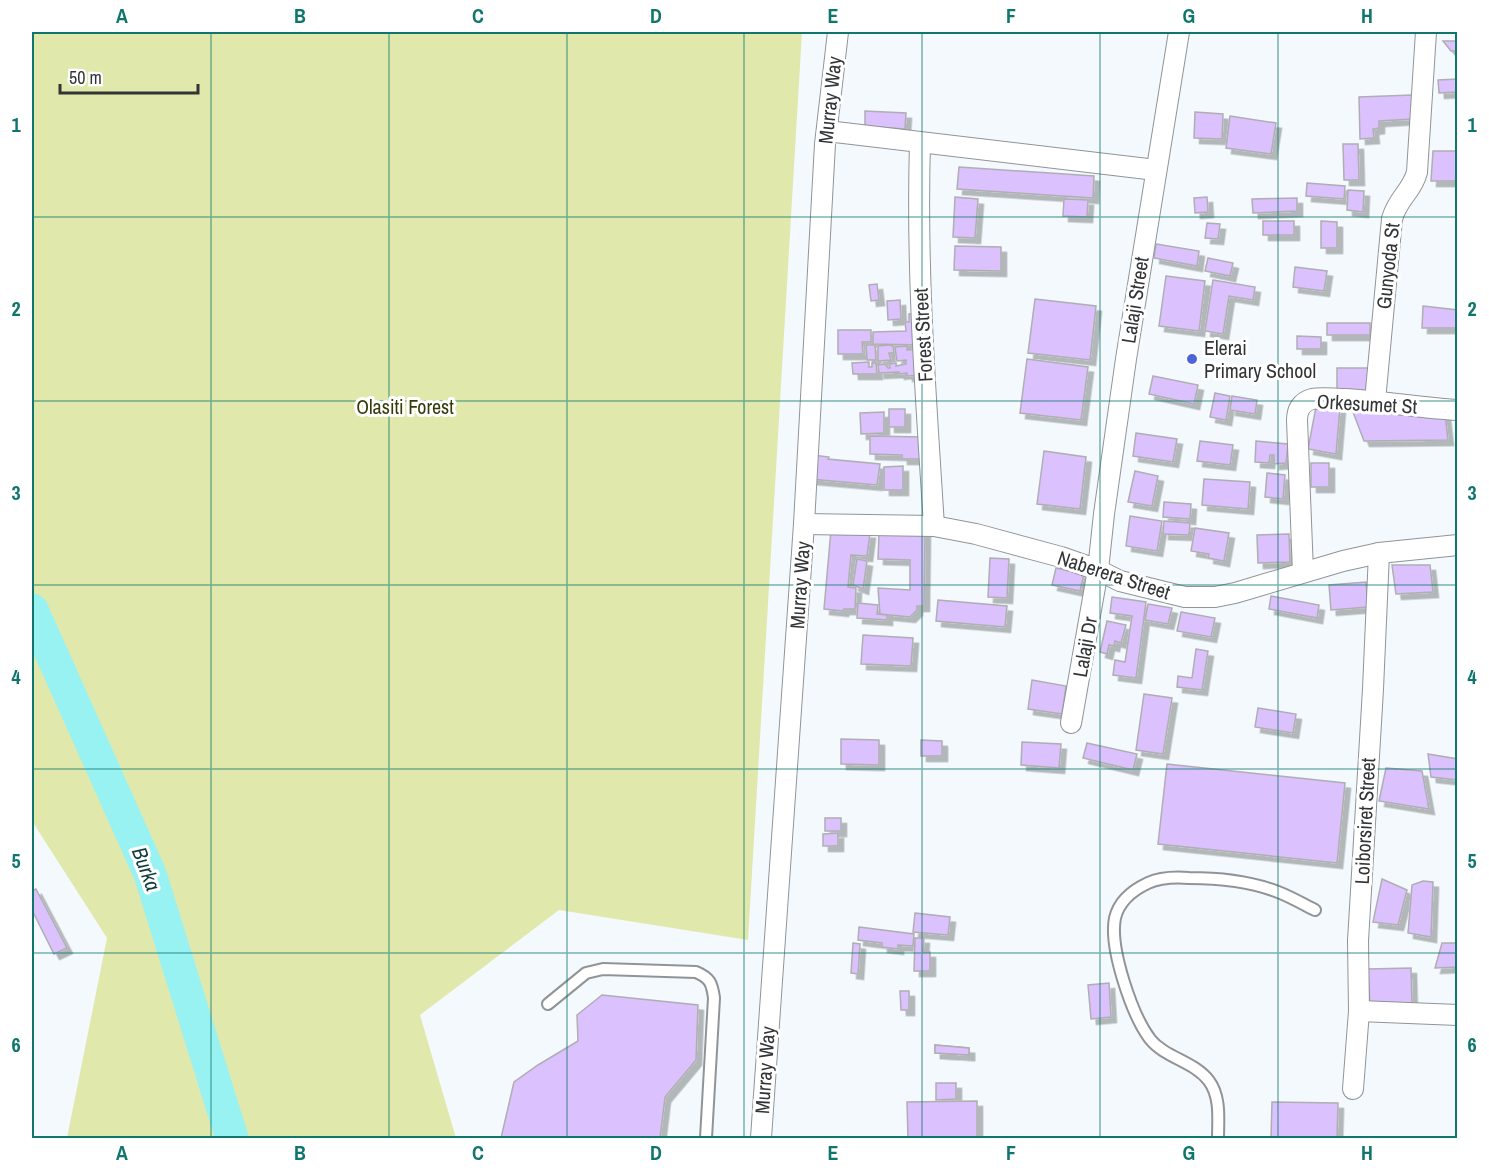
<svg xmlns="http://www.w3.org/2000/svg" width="1489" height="1170" viewBox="0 0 1489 1170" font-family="'Archivo Narrow',sans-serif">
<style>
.green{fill:#e0e9ab}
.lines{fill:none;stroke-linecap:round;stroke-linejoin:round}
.river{stroke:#98f2f2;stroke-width:33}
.building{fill:#dbc1fd;stroke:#b0aeb3;stroke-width:1.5;filter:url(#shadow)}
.service-casing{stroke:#909498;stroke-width:14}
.minor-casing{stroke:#909498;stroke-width:22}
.service{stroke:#fff;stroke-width:10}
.minor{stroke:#fff;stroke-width:20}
.grid{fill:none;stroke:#0f766e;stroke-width:1.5;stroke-opacity:0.55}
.poi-dot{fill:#4e64d9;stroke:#fff;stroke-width:2}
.labels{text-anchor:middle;stroke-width:6;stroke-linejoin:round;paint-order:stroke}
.street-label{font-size:20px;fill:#323436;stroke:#fff}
.poi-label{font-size:20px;fill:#323436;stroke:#fff;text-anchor:start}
.park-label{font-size:20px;fill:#373b08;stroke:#fff}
.water-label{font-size:21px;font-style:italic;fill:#123d3d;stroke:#fff}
.neatline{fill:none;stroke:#0f766e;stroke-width:2}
.grid-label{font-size:20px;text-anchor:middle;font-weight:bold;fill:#0f766e}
</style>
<defs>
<filter id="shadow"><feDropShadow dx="5.5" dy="5.5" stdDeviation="0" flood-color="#0004"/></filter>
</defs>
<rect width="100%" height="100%" fill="#f3f9fd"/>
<path class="green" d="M32,32H802L748,940L559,910L420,1015L456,1138H67L107,938L32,821Z"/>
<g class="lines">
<path class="river" d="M32,610L150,874L232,1138"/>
</g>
<g class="building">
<path d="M1443,41H1458V51H1451Z"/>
<path d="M1458,79V92L1439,93L1438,80Z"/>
<path d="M1412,95L1413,119L1379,121V128L1373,129L1374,138L1360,139L1359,97Z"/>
<path d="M865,111L906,113L905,129L865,126Z"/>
<path d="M1195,112L1223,114L1222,139L1194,138Z"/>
<path d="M1230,116L1276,123L1271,154L1226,148Z"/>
<path d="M1343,144H1358L1359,180H1344Z"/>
<path d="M1433,151H1458V181H1431Z"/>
<path d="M959,167L1094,176L1093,198L957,189Z"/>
<path d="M1307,183L1345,186L1344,199L1306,196Z"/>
<path d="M1348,190L1364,191L1363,212L1347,210Z"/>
<path d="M955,197L978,199L975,238L953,237Z"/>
<path d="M1207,197L1208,212L1195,213L1194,198Z"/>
<path d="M1297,198V211L1253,213L1252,199Z"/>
<path d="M1064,199L1088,200L1087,217L1063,216Z"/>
<rect x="1263" y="221" width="31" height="14"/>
<path d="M1321,221L1337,222V248H1321Z"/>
<path d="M1207,223L1220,224L1218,239L1205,238Z"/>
<path d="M1156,244L1199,251L1197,266L1154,258Z"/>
<path d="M955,246L1001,247V271L954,270Z"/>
<path d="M1208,258L1233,263L1230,276L1205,271Z"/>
<path d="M1295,267L1327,271L1324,291L1293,287Z"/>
<path d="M1166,276L1205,281L1199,331L1159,326Z"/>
<path d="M1213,280L1255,287L1253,300L1229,296L1223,334L1205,331Z"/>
<path d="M877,284L879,300L871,301L869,285Z"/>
<path d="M1035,299L1096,306L1090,360L1028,353Z"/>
<path d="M900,300L901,319L888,320L887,301Z"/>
<path d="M1423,306L1458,310V328H1422Z"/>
<path d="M922,313V345L873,344V332L906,331L905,322H909V314Z"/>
<rect x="1327" y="323" width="43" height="12"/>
<path d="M838,330H871V342H862L863,354H838Z"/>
<path d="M1297,336L1321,337V349H1297Z"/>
<path d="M866,345H875L876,360H867Z"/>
<path d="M889,345L893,346L894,353H889L891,360L878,361V346Z"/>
<path d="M907,346V350L920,349L922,375L907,376V373L899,374V372L879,373L878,365L885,364L888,368H890L889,364L896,363V366L906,364V360L897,361L895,347Z"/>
<path d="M1027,359L1088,367L1081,420L1020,413Z"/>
<path d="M869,362V367H872V363H876L877,374H853L852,363Z"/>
<path d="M1337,368H1369V391L1337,390Z"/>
<path d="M1153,376L1198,385L1194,404L1149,394Z"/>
<path d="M1215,393L1230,396L1226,420L1210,417Z"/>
<path d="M1232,396L1257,400L1255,414L1230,410Z"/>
<path d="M1350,404L1445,414L1448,440L1364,441Z"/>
<path d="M1316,407H1340L1336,454L1308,449Z"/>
<rect x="889" y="409" width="16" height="18"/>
<path d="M884,412V433L861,434L860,413Z"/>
<path d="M1136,433L1177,439L1173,462L1133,456Z"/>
<path d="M870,436L923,437V459H902V455L870,454Z"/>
<path d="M1200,441L1233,445L1230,465L1197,461Z"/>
<path d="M1256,441L1288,444L1286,463L1274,464V455H1270L1269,463L1255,462Z"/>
<path d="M1044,451L1086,457L1080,509L1037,504Z"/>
<path d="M813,455L829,457L828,459L880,464L877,485L810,479Z"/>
<rect x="1311" y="463" width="18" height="24"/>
<path d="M903,466V490H884V467Z"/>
<path d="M1135,471L1158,476L1152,506L1128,502Z"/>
<path d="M1267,473L1285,475L1283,499L1265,497Z"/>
<path d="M1204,479L1250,482L1248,509L1202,505Z"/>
<path d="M1164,502L1191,504L1190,519L1163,517Z"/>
<path d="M1130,516L1162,521L1157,551L1126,546Z"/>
<path d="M1164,521L1190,523L1189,535L1163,534Z"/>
<path d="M1195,528L1229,533L1224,561L1208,558L1209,554L1191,551Z"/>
<path d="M831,530L870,533L867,556L851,555L848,587L856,588L855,609H844L843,611L824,609Z"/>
<path d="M925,531L924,606H917V610L910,617L880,614L878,588L910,590V560L878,559L879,532Z"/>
<path d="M1289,534L1290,562L1258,563L1257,535Z"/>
<path d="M990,558L1009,559L1007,598L988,597Z"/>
<path d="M857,559L867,561L863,589L853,585Z"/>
<path d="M1392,565H1430L1433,592L1396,594Z"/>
<path d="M1056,568L1084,574L1080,591L1052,585Z"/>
<path d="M1366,582L1368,607L1331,610L1329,585Z"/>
<path d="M1271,596L1319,605L1317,618L1269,609Z"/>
<path d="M1112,597L1146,602L1136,678L1113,675L1115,660L1125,662L1132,616L1110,613Z"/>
<path d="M938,600L1007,606L1005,627L936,621Z"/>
<path d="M858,603L878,605L877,614L887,615V620L857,618Z"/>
<path d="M1148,604L1172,608L1168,624L1145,620Z"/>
<path d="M1181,612L1215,618L1211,637L1177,631Z"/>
<path d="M1107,621L1126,625L1121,643L1115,641L1114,646L1109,645L1107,654L1100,652Z"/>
<path d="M863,635L913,638L911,666L861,664Z"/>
<path d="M1196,649L1208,651L1202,690L1177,687L1178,676L1192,678Z"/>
<path d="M1032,680L1066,686L1062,714L1028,709Z"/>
<path d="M1144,694L1172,698L1163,754L1136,750Z"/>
<path d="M1258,708L1296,714L1293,733L1255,727Z"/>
<path d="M841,739L879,740V765L841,764Z"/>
<path d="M921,740L942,741V756H921Z"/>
<path d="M1022,742L1061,744L1059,768L1021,765Z"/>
<path d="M1087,743L1137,754L1133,770L1083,758Z"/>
<path d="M1428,754L1458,759V780L1431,777Z"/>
<path d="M1167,764L1345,783L1337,863L1158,844Z"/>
<path d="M1386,768L1422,771L1429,809L1379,801Z"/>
<rect x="825" y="818" width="16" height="13"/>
<path d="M838,833V846H823V834Z"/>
<path d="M1382,879L1407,890L1398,925L1373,922Z"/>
<path d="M1423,881L1433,882L1431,937L1408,933L1412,885Z"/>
<path d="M36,889L67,948L54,954L32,910V891Z"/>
<path d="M915,913L950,917L948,935L913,932Z"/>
<path d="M859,927L914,934L913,946L898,945V949L882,947V943L858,940Z"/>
<path d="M915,938H924L923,952H930V971H914Z"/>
<path d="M853,943L860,944L858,974L851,973Z"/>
<path d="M1442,943H1458V967L1435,968Z"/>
<path d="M1411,968L1412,1006L1370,1005L1368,969Z"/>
<path d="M1109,983L1111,1017L1091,1019L1088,985Z"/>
<path d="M900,991H909V1010H901Z"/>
<path d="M602,995L698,1005L696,1060L665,1097L660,1138H501L514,1082L538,1065L578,1041L577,1015Z"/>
<path d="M935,1045L969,1048V1055L935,1053Z"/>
<path d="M935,1045L969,1048V1055L935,1053Z"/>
<path d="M936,1083H956V1099L936,1100Z"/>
<path d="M977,1101V1138H908L907,1102Z"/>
<path d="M1272,1102L1338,1103L1337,1138H1271Z"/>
</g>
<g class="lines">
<defs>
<g id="service">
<path d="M548,1004L586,973L603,969L696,972C710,978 712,983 714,998L706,1138"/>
<path d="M1218,1138C1218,1120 1221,1097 1209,1081C1194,1061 1165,1058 1150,1039C1132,1015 1109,948 1115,918C1119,901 1133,890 1148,883C1161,877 1175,877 1189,878C1219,878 1250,881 1278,892C1291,897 1303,904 1315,910"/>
</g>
<g id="minor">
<path d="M827,131L1156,170"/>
<path d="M920,143C916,271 926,399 934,526"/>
<path d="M1375,401L1392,219C1398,197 1412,192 1417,172L1426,32"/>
<path d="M804,524L934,526L976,534L1061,557L1098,570L1120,581L1185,597H1215L1235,593L1343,561L1379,553L1458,545"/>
<path d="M1303,572L1297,420C1297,410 1301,402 1312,399C1322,397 1334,399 1345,399C1383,401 1420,408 1458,410"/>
<path d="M1071,723L1098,570L1104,514L1126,359L1179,32"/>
<path d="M1359,1011L1458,1015"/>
<path d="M1353,1089L1359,1011L1358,941L1373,689L1379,553"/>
<path d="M761,1138L804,524L825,144L838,32"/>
</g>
</defs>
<use href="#service" class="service-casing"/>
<use href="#minor" class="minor-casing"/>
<use href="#service" class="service"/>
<use href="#minor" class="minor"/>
</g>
<path class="grid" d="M211,32V1138M389,32V1138M567,32V1138M744,32V1138M922,32V1138M1100,32V1138M1278,32V1138M32,217H1458M32,401H1458M32,585H1458M32,769H1458M32,953H1458"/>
<circle class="poi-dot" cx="1192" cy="359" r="6"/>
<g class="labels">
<g class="street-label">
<text transform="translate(830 100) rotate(-84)" y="7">Murray Way</text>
<text transform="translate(1388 266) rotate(-84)" y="7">Gunyoda St</text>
<text transform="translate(1135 300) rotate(-81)" y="7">Lalaji Street</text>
<text transform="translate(923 335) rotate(-93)" y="7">Forest Street</text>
<text transform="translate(1367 404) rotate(3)" y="7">Orkesumet St</text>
<text transform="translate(1114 575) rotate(18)" y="7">Naberera Street</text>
<text transform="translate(800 585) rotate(-86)" y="7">Murray Way</text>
<text transform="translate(1085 647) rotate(-80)" y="7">Lalaji Dr</text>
<text transform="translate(1365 821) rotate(-87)" y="7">Loiborsiret Street</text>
<text transform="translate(765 1070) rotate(-86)" y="7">Murray Way</text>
</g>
<g class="poi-label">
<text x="1204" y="355">Elerai<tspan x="1204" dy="23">Primary School</tspan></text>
</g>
<g class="park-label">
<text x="405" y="414">Olasiti Forest</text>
</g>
<g class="water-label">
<text transform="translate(146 869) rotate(69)" y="7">Burka</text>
</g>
</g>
<rect width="1489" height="1170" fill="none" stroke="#ffffff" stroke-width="66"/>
<path d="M60 84v9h138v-9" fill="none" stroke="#323436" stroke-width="3"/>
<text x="69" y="84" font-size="18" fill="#323436" stroke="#ffffff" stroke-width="4.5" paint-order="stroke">50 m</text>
<rect x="33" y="33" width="1423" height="1104" class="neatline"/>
<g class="grid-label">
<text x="122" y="23">A</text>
<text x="300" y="23">B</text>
<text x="478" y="23">C</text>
<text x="656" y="23">D</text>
<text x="833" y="23">E</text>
<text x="1011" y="23">F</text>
<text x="1189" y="23">G</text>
<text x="1367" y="23">H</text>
<text x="16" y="132">1</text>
<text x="1472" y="132">1</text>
<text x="16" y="316">2</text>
<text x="1472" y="316">2</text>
<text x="16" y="500">3</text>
<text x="1472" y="500">3</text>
<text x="16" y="684">4</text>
<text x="1472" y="684">4</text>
<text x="16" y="868">5</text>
<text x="1472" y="868">5</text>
<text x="16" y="1052">6</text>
<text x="1472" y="1052">6</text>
<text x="122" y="1160">A</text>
<text x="300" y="1160">B</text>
<text x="478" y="1160">C</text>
<text x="656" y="1160">D</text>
<text x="833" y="1160">E</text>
<text x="1011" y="1160">F</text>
<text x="1189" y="1160">G</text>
<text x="1367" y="1160">H</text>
</g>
</svg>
